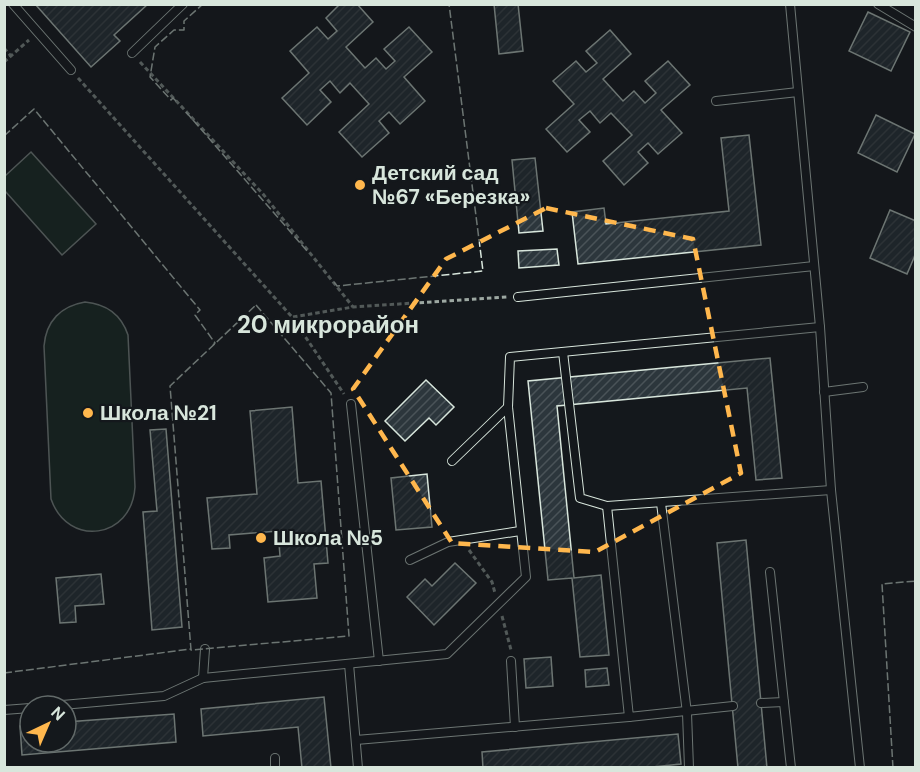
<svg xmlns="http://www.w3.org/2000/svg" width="920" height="772" viewBox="0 0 920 772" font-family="'DM Sans',sans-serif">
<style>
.garden{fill:#1a2d24;stroke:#939e99;stroke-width:1.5}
.building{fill:url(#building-hatch);stroke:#d8e6dc;stroke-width:1.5}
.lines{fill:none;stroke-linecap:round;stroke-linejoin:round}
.service-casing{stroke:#d8e6dc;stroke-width:10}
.path{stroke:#9da8a2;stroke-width:3;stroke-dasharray:4.5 3;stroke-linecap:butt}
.service{stroke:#14181c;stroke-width:8}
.fence{stroke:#d8e6dc;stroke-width:1.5;stroke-dasharray:8 3;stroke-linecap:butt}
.marked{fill:none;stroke:#ffb74d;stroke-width:4.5;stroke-dasharray:12 8;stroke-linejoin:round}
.poi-dot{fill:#ffb74d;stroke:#14181c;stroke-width:2}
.labels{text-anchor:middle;stroke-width:4.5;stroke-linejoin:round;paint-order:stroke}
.poi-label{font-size:21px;font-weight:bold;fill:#d8e6dc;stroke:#14181c;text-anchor:start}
.quarter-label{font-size:24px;font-weight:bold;fill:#d8e6dc;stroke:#14181c}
</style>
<defs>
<pattern id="building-hatch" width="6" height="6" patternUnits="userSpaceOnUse" patternTransform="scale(1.5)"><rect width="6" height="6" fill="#2c363c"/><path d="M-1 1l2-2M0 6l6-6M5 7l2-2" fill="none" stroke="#4a5358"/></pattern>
</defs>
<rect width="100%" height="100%" fill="#14181c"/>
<g class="garden">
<path d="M31,152L96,224L62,255L5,191V176Z"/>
<path d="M85,302C107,304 121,314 128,335L135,487C132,539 68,548 51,499L44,346C46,321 61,306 85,302Z"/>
</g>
<g class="building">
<path d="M35,4H148L114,35L120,41L91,67Z"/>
<path d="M340,4H357L373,22L346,47L365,68L376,58L386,69L395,61L384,49L409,27L432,52L404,77L425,101L400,124L389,112L379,121L389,133L362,157L339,132L369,104L350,83L340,93L330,81L320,90L331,102L307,125L282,98L309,73L290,51L317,27L328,39L337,31L326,18Z"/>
<path d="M494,4H518L523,51L499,54Z"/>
<path d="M868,12L910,32L891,71L849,51Z"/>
<path d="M610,30L631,54L603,79L623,101L634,91L645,103L656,93L645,81L668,61L690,85L661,110L682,133L658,154L648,143L638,152L648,163L624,185L603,161L632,135L611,113L600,123L590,111L579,120L590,132L567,152L546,129L574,104L553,81L576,61L586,72L597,63L586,51Z"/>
<path d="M876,115L915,134L897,172L858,153Z"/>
<path d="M749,135L761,245L578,264L572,212L604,208L606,224L729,211L721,138Z"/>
<path d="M535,158L543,231L519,233L512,160Z"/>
<path d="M890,210L916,221V253L907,274L870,258Z"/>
<path d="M557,249L559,265L519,268L518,251Z"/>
<path d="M770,358L782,478L756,480L747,388L557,406L574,578L601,575L609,655L580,657L572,578L548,580L528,381Z"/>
<path d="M426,380L454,407L436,425L429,418L405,441L385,421Z"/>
<path d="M292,407L298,483L321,481L328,563L314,564L317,598L268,602L264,558L280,556L278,531L229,535L230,548L212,549L207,498L257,494L250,411Z"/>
<path d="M166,429L182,627L152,630L143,512L157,511L150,430Z"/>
<path d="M427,474L432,527L396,530L391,478Z"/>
<path d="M746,540L767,768H738L717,543Z"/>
<path d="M455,563L476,583L434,625L407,597L425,579L432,586Z"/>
<path d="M101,574L104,604L75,606L76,622L60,623L56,578Z"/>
<path d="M551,657L553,686L526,688L524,659Z"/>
<path d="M607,668L609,685L586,687L585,670Z"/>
<path d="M324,697L331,768H302L298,727L203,736L201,709Z"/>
<path d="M174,714L176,742L22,755L20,726L30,725V742H66V722Z"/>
<path d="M678,734L681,764L643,768H483L482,752Z"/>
</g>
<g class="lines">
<defs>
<g id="service">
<path d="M13,4L71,70"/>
<path d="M790,4L820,327L831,490L860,768"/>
<path d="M878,4L916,27"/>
<path d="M132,53L183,4"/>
<path d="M716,101L798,92"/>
<path d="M518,297L814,266"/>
<path d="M563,352L580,498L607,506"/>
<path d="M824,392L863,387"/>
<path d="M351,404L379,661"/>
<path d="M452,461L508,407"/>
<path d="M661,503L687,713L689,768"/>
<path d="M410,560L448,542L520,531"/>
<path d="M770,572L791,768"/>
<path d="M511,661L515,727"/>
<path d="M349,664L358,768"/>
<path d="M203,678L205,649"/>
<path d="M761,703L784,702"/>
<path d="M51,706L164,696L203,678L447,654L526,577L508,407L510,357L820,327"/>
<path d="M733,706L629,717L607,506L831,490"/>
<path d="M4,710L30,708"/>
<path d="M356,740L629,717"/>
<path d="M275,758V768"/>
</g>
</defs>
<use href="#service" class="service-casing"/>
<g class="path">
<path d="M4,48L11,56"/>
<path d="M4,62L29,40"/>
<path d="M140,62L263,194L353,307"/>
<path d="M78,78L292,317L344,394"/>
<path d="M293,317L353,307L507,297"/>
<path d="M469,550L492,582L495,593"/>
<path d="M502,616L511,650"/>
</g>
<use href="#service" class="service"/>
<g class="fence">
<path d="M207,4H213"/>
<path d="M176,101L173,98L171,100L150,77L155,47L174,30H184V21L203,4"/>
<path d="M186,112L308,252"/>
<path d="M4,136L34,109L200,310L195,315L215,343L213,345"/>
<path d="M334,282L337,286L483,271L449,4"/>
<path d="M256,305L331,393L349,636L191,650L170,386Z"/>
<path d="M4,673L191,649"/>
<path d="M893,768L882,584L916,581"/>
</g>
</g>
<path d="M0 0H920V772H0ZM546,208L693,239L741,473L595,552L452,543L353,389L446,259Z" fill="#14181c" fill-opacity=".55" fill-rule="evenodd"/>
<path class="marked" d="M546,208L693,239L741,473L595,552L452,543L353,389L446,259Z"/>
<g class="poi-dot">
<circle cx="360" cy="185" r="6"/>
<circle cx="88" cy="413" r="6"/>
<circle cx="261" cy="538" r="6"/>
</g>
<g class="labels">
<g class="poi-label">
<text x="372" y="180">Детский сад<tspan x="372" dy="24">№67 «Березка»</tspan></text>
<text x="100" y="420">Школа №21</text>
<text x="273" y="545">Школа №5</text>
</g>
<g class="quarter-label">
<text x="328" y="333">20 микрорайон</text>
</g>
</g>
<rect width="920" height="772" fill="none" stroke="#d8e6dc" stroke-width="12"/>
<g transform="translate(48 724) rotate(44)"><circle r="28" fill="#14181c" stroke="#626a69" stroke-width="1.5"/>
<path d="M0-4.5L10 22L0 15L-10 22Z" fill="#ffb74d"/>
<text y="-9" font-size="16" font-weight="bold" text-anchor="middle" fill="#d8e6dc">N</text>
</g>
</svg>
